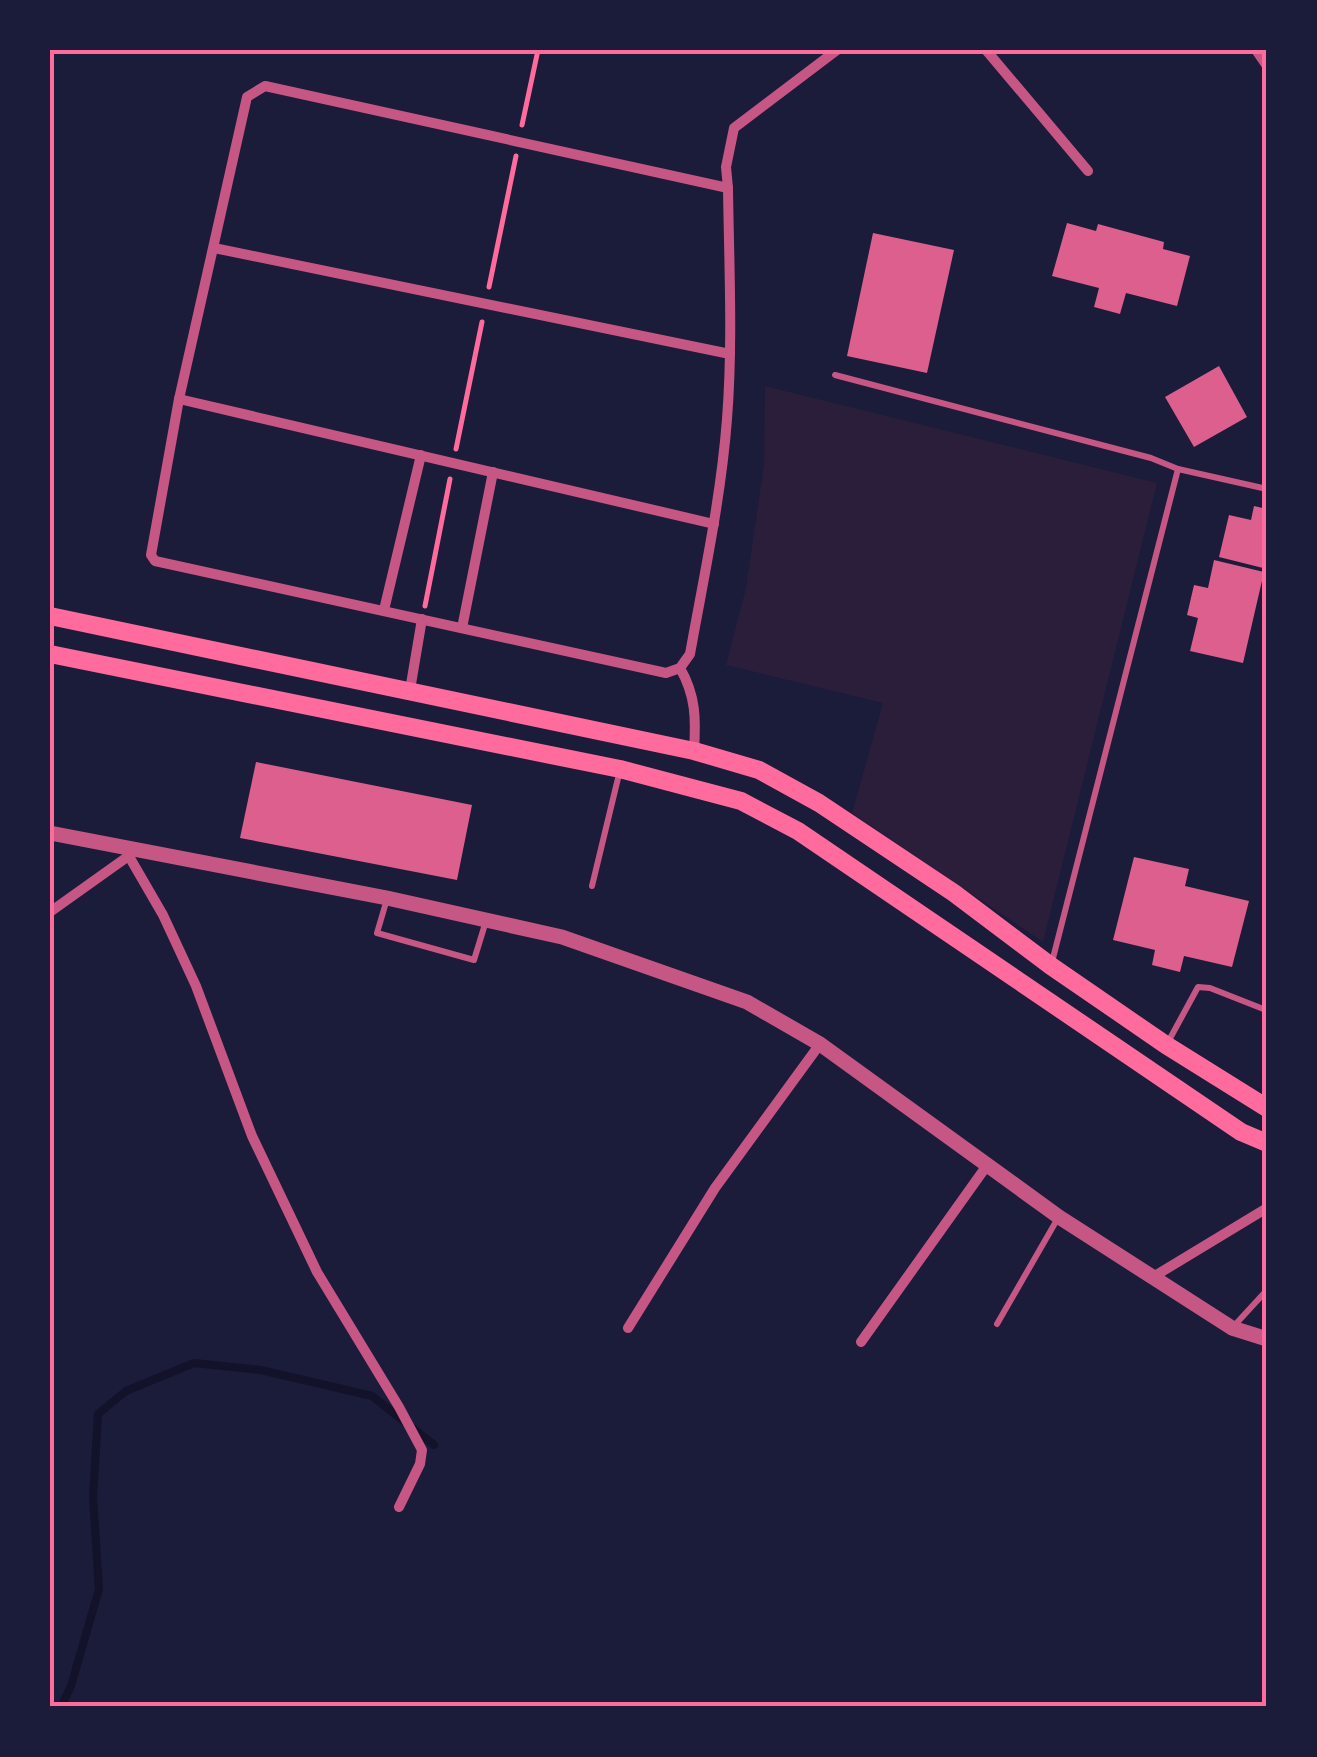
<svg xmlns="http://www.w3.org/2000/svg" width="1317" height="1757" viewBox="0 0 1317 1757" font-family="'Source Sans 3',sans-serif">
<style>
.green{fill:#2a1e3b}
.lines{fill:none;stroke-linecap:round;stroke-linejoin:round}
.stream{stroke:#12122b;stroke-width:8}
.building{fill:#dd5f8e}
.path{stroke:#ff6b9d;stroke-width:5}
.service{stroke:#c65784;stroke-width:6}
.minor{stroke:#c65784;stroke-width:10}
.tertiary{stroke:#c65784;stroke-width:15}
.secondary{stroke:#ff6b9d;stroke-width:18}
.neatline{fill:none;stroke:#ff6b9d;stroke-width:4}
</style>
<rect width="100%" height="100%" fill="#1b1b3a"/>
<path class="green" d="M765,386L1157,483L1043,942L852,813L883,703L726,665L746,588L764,465Z"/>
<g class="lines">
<path class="stream" d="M61,1707L71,1686L99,1589L93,1498L98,1414L126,1391L194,1363L261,1370L372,1396L434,1445"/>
</g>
<g class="building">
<path d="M1067,223L1096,231L1098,224L1164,242L1163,249L1190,256L1177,306L1126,293L1120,314L1094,307L1099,288L1052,276Z"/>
<path d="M873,233L954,250L927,373L847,356Z"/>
<path d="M1219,366L1247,417L1194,447L1165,397Z"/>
<path d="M1254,506L1267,509V569L1219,557L1229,515L1251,520Z"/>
<path d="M1214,560L1264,572L1243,663L1190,651L1198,618L1187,615L1194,585L1208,588Z"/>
<path d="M256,762L472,805L457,880L240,838Z"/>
<path d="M1134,857L1189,869L1185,886L1249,901L1232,967L1184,956L1180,972L1152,965L1155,950L1113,940Z"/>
</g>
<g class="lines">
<g class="path">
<path d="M522,125L538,50"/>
<path d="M489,287L516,156"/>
<path d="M456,449L482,322"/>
<path d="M425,606L450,479"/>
</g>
<g class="service">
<path d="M835,375L1151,458L1178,469L1267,489"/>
<path d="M592,886L620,770"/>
<path d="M387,899L377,933L474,960L486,921"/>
<path d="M1052,962L1178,469"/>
<path d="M1167,1044L1198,987L1210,988L1266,1010"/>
<path d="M997,1324L1058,1218"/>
<path d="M1233,1327L1267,1290"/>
</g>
<g class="minor">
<path d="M986,50L1088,171"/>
<path d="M1256,50L1267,66"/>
<path d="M265,86L728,188C729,265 733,342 727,419C721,498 704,576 690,654L680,668L666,673L155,561L151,555L179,399L247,97Z"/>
<path d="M728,188L726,167L734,128L837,50"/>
<path d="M214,248L730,354"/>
<path d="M179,399L714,524"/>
<path d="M384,610L421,455"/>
<path d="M462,628L493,472"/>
<path d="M680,668C696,696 696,719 694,751"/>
<path d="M410,690L422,619"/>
<path d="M130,858L163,915L196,986L252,1136L317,1272L399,1407L422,1450L420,1464L399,1507"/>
<path d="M50,912L130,855"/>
<path d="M1153,1277L1267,1208"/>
<path d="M628,1328L715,1188L820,1044"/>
<path d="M861,1342L988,1164"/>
</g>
<path class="tertiary" d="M50,833L387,898L562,937L747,1002L820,1044L1059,1217L1232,1328L1267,1339"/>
<g class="secondary">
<path d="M50,616L694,751L759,770L819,803L954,893L1051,966L1166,1045L1267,1108"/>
<path d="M50,654L620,769L741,801L798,831L1241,1132L1267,1143"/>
</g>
</g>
<rect width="1317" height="1757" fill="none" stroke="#1b1b3a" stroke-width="105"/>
<rect x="52" y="52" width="1212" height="1652" class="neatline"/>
</svg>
